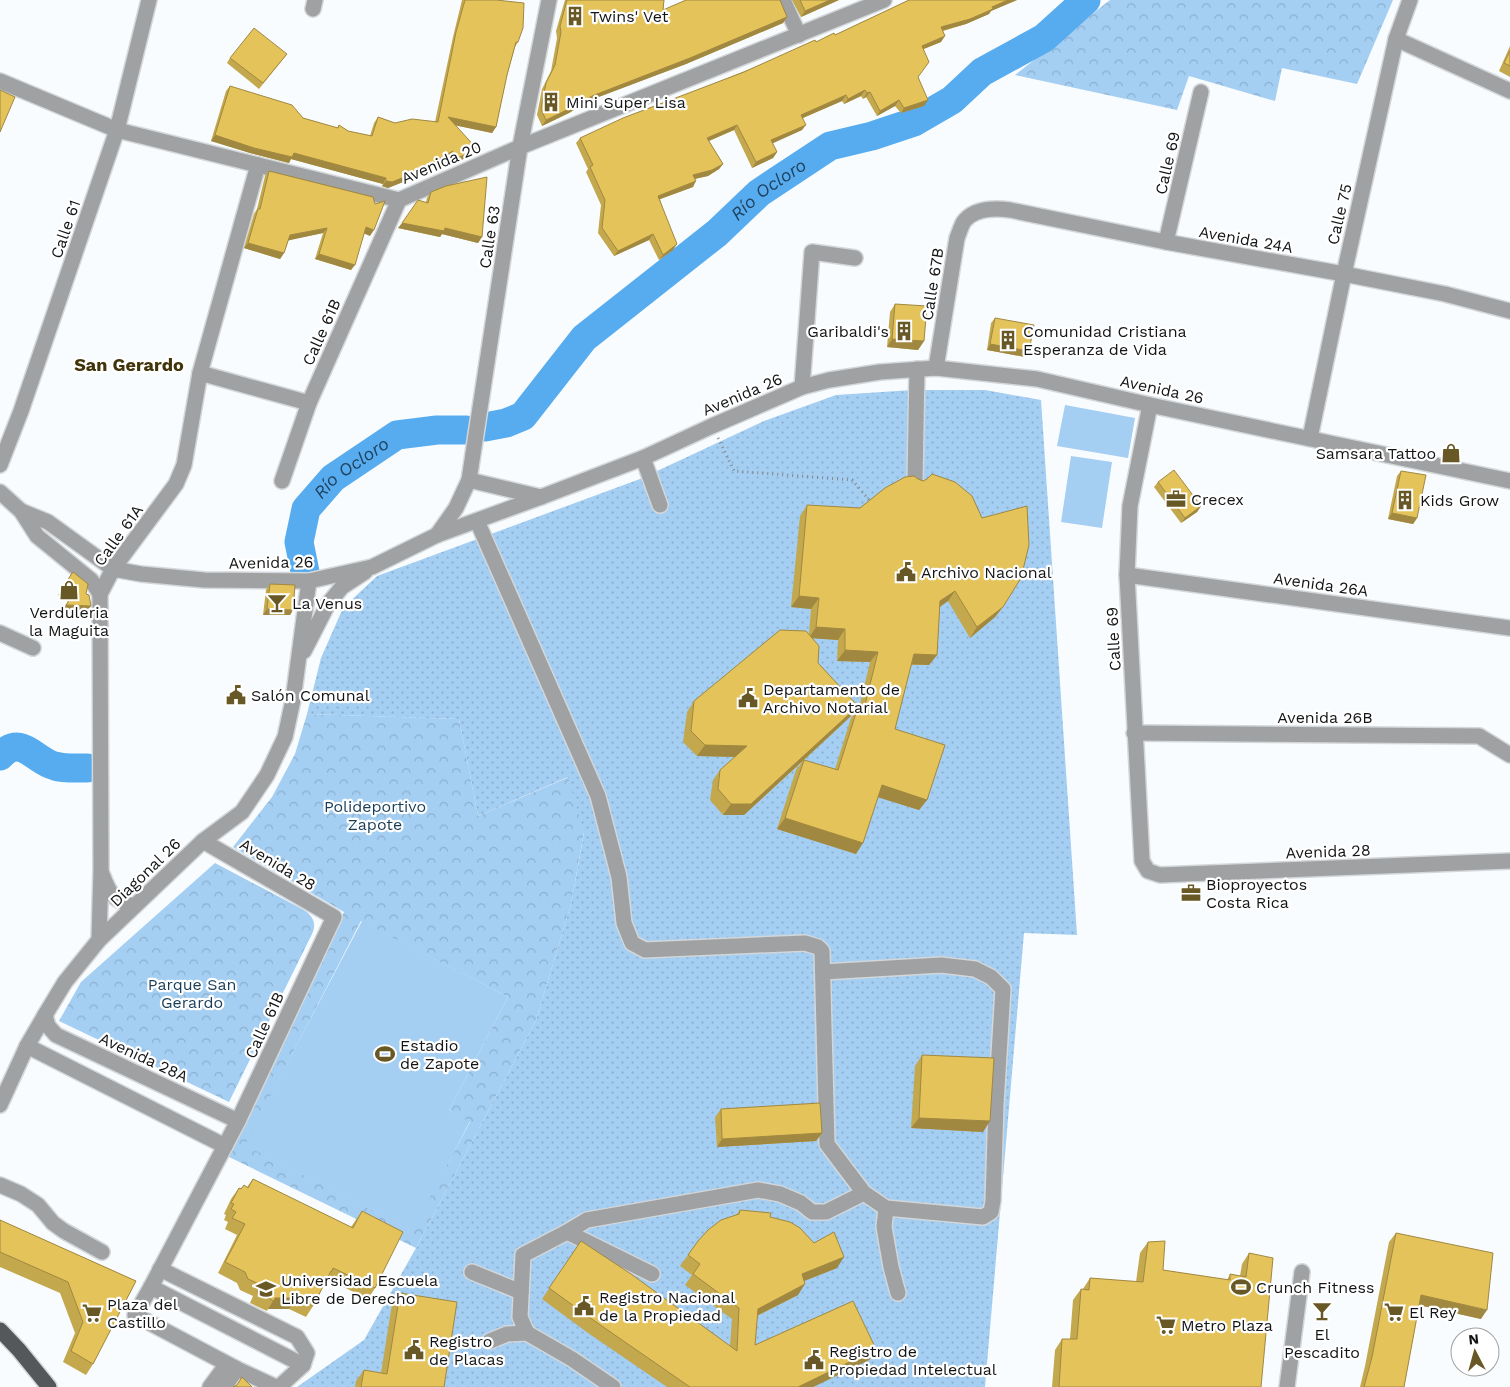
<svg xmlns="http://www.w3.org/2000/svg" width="1510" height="1387" viewBox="0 0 1510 1387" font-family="'Work Sans',sans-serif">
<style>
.grass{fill:#a4cef2}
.park{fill:url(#park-crowns);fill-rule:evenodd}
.garden{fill:url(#garden-dots)}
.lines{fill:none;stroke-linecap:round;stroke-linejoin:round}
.river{stroke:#57acef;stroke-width:29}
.minor-casing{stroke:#d3d7da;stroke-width:18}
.major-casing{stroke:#d3d7da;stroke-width:18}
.path{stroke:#848789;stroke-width:3;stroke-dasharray:1 4;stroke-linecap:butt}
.minor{stroke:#9fa1a2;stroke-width:15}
.major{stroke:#55585a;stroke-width:15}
.wall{fill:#c4a84e;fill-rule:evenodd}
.shaded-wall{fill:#a08840}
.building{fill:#e4c35b;stroke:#a08840}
.labels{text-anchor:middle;stroke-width:4.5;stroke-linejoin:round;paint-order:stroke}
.poi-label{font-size:16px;fill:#131415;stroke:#fff;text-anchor:start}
.street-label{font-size:16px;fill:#131415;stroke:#fff}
.park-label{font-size:16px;fill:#193d58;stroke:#fff}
.water-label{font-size:18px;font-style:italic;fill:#1f425e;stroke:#fff}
.neighbourhood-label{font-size:18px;font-weight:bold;fill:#41340a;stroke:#fff}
</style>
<defs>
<pattern id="park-crowns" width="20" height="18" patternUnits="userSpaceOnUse" patternTransform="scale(1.25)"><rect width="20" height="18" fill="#a4cef2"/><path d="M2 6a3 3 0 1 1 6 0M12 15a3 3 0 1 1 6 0" fill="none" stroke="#8cb0cf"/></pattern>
<pattern id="garden-dots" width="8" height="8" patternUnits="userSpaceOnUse" patternTransform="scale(1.25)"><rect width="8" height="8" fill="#a4cef2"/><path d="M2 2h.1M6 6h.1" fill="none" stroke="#8cb0cf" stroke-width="1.8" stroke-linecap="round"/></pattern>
</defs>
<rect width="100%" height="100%" fill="#f8fcff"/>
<g class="grass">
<path d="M1065,405L1135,418L1128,458L1057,446Z"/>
<path d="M1071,456L1112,462L1102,528L1061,522Z"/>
<path d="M362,921L508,997L449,1110L470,1121L413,1232L244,1145Z"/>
</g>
<g class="park">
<path d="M1110,0H1393L1357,84L1282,68L1275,101L1189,76L1177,110L1015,75Z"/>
<path d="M307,714L459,719L478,816L569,777L584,832L571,904L536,1020L416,1248L227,1156L344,912L233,847L272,797L295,754ZM361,921L508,997L449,1110L470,1122L412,1231L245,1145Z"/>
<path d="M215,863L304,910C313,916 317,924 312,934L229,1102L59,1021L81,982Z"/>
</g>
<path class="garden" d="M913,390H985L1041,400L1077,935L1024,933L985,1387H297L364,1340L416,1248L536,1020L571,904L584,833L568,777L478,816L459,719L307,714L321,658L343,608L377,576L640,479L764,421L836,395Z"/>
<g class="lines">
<g class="river">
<path id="s1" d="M485,427L506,423L523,416L584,338L717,233L759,193L830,146L872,136L914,122L952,100L982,72L1044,38L1086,0"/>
<path id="s2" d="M305,572L299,542L306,509L333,478L397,435L437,430H466"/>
<path d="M0,756C22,733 34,761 55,766C65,769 77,768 87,768"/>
</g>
<defs>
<g id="minor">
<path d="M783,0L799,35"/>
<path d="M313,9L315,0"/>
<path d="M1396,39L1510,91"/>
<path d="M0,81L117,130L399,200L520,147L884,0"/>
<path d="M1166,242L1201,92"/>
<path d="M936,368L957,238C959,233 961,227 963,223C973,208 994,208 1010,210L1166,242L1344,274L1445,294L1510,311"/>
<path d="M200,373L309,403"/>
<path d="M802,387L812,252L855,258"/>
<path d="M1150,405L1130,506L1127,575L1142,861L1148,871L1160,875L1510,861"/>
<path d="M1310,438L1344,274L1396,39L1410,0"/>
<path d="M643,458L660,505"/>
<path d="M0,465L21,411L117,130L149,0"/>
<path d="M469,480L541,497"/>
<path d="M282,481L309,403L399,200"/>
<path d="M915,482L917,369"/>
<path d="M0,492L21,511L37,536L91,580L100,594"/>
<path d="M21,511L48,522L113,569L141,574L204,580L309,581L372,567L437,535L541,497L643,458L712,426L802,387L829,380L880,372L936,368L1037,379L1150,405L1510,481"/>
<path d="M477,521L598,796L619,877L624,923L632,943L645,950L805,943L818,947L822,951L827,1144L864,1193L886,1208L983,1217L991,1212L993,1201L996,1104L1003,989L991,977L975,969L941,965L823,972"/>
<path d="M437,535L456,508L469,480L520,147L549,0"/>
<path d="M1127,575L1510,628"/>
<path d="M0,633L33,648"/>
<path d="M304,651L328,604L342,587L365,572"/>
<path d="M1134,733L1479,736L1510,755"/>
<path d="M102,874C110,894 112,900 134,906"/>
<path d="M99,940L101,870L100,594L113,569L176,484L184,465L200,373L258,165"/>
<path d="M45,1015L48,1026L56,1035L238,1121"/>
<path d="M27,1046L225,1146"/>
<path d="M0,1105L27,1046L45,1015L65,982L99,940L203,841L242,812L267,775L285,737L293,700L309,581"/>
<path d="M0,1185L21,1194L38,1205L53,1223L64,1231L102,1252"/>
<path d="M886,1208L884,1227L891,1267L898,1293"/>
<path d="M567,1232L652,1274"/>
<path d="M160,1269L297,1337L307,1353L303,1365"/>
<path d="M472,1272L521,1292"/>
<path d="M151,1287L238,1121L334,917L203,841"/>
<path d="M527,1333L520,1317L523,1255L567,1232L587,1220L758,1190L780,1194L801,1203L812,1212H826L864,1193"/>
<path d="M490,1341L507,1334L527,1333L572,1359L613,1387"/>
<path d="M210,1387L227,1364"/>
<path d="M224,1387L237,1369"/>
<path d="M276,1387L237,1369L135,1315L151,1287L303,1365L279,1387"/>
<path d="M1287,1387L1302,1272"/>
</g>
<path id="major" d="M0,1330L19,1350L49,1387"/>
</defs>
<use href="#minor" class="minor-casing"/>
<use href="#major" class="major-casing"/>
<path class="path" d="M718,438L734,471L852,480L870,501"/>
<use href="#minor" class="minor"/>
<use href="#major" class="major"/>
</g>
<g class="wall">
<path d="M462,0H496L518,42L515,47L507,75L496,127L492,133L455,125L474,155L442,167L449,157L408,180L388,188L382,186L383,184L291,159L289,163L250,153L211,141L226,91L230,86L303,118L337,128L339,125L348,131L370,136L374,123L378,117L395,123L435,122L453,37Z"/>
<path d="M565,0H664L663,10L787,17L783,23L686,64L588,101L569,113L542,126L537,115L542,89L551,71L557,38L556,31Z"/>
<path d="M792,0H839L801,17Z"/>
<path d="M909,0H1017L991,11L989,14L966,24L943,31L941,42L924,49L918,78L924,106L901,113L895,106L877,116L866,97L863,99L861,96L844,104L842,101L803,118L802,130L772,143L777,152L773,158L752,168L734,130L709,141L723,164L719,169L708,176L695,179L693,187L660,199L673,250L659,260L649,240L614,256L598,233L601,205L586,172L588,169L576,143L580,138L816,42L835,35Z"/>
<path d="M1510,46V77L1499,71Z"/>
<path d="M287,54L259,89L227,63L230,58Z"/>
<path d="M269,171L370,236L364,233L351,270L315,259L323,233L288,240L284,253L280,259L244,248L254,214L257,209L265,176Z"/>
<path d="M431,192L482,237L478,243L442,234L440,237L398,228L426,202L427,198Z"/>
<path d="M895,304L924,341L918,350L887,347L890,312Z"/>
<path d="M995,318L1025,357L987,350L991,323Z"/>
<path d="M1401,471L1417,518L1413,524L1388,519L1397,476Z"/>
<path d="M1158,482L1201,506L1197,512L1181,523L1154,487Z"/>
<path d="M807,505L1003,607L995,617L970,638L948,601L940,607L937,655L929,665H911L895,729L927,800L919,810L878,797L856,854L777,829L796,770L803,761L744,815H723L710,800L713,780L720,770L735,757L697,756L683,742L687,712L694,701L809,634L811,609L791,607L800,516ZM812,638L838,640L837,661L870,662L859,708L858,707L851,718L835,769L804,760L850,717L858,706L818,663Z"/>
<path d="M73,572L88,610L63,609L68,602L58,595Z"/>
<path d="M270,584L293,610L290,615H263L266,590Z"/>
<path d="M922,1055L983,1132L911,1128L915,1066Z"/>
<path d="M721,1109L822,1133L816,1141L717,1147L715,1117Z"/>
<path d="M253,1179L351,1227L362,1211L375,1288L368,1299L327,1279L313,1306L306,1317L289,1309H268L267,1311L250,1303L253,1296L240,1290L237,1283L218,1273L237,1235L225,1229L228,1222L224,1220L226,1215L224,1214L231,1199L239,1188L241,1189L244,1185L247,1187Z"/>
<path d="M740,1210L770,1217L837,1268L804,1281L798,1295L757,1316L755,1345L876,1349L869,1360L813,1387H667L588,1333L542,1299L581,1241L730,1346L732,1319L685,1285L692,1275L680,1266L698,1241L737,1214Z"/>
<path d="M0,1220L136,1281L93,1364L86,1375L63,1362L75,1333L60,1293L0,1267Z"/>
<path d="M1396,1233L1481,1319L1419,1305L1404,1387H1360L1365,1366L1389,1242Z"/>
<path d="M1148,1242L1163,1270L1227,1280L1230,1274L1240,1276L1242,1264L1249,1253L1261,1387H1052L1055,1350L1062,1339H1070L1073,1300L1081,1289H1083L1090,1278L1136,1282L1140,1253Z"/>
<path d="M400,1293L444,1387H355L356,1381L364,1370L381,1373L392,1304Z"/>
</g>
<g class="shaded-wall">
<path d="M830,0H839L801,17L805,11Z"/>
<path d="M1008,0H1017L991,11L989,14L966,24L937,32L941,27Z"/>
<path d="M787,17L783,23L686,64L588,101L569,113L542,126L546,120L592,96Z"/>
<path d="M945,36L941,42L918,51L922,46Z"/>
<path d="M865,90L861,96L844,104L848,99Z"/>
<path d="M870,92L866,97L863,99L867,93Z"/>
<path d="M846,95L842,101L798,120L801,115Z"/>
<path d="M899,100L895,106L877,116L880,111Z"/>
<path d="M928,100L924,106L901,113L904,108Z"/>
<path d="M448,117L496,127L492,133L444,123Z"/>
<path d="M737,125L734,130L704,143L707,138Z"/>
<path d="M806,125L802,130L767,146L771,140Z"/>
<path d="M215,135L294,153L386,178L383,184L291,159L289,163L250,153L211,141Z"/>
<path d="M478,150L474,155L442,167L446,162Z"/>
<path d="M453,151L449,156L408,180L388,188L382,186L386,181Z"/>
<path d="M777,152L773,158L752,168L756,162Z"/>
<path d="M723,164L719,169L708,176L689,180L693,175Z"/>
<path d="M696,181L693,187L655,201L658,196Z"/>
<path d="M402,223L445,228L482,237L478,243L442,234L440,237L398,228Z"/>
<path d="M366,227L374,230L370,236L363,233Z"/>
<path d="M327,228L323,233L286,241L290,235Z"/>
<path d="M653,234L649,240L614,256L618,251Z"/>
<path d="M248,243L284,253L280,259L244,248Z"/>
<path d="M677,244L673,250L659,260L663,255Z"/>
<path d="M319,254L355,265L351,270L315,259Z"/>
<path d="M892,339L924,341L918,350L887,347Z"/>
<path d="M990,344L1029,351L1025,357L987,350Z"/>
<path d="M1201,506L1197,512L1181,523L1185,518Z"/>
<path d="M1392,513L1417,518L1413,524L1388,519Z"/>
<path d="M955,591L948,601L932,612L940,601Z"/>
<path d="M799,596L819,598L811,609L791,607Z"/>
<path d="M66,605L91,606L88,610L63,609Z"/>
<path d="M1003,607L995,617L970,638L977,627Z"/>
<path d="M267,609L293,610L290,615H263Z"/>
<path d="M816,627L845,629L838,640L809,638Z"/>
<path d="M845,650L878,652L870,662L837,661Z"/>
<path d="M914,654L937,655L929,665L906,664Z"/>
<path d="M858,706L850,717L744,815H723L731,804Z"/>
<path d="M705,745L747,746L740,757L697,756Z"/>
<path d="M882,785L927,800L919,810L874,796Z"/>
<path d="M785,818L863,843L856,854L777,829Z"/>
<path d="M919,1118L990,1121L983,1132L911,1128Z"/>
<path d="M822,1133L816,1141L717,1147L722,1139Z"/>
<path d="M844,1257L837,1268L794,1285L802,1274Z"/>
<path d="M805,1284L798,1295L750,1319L758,1309Z"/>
<path d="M1421,1295L1487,1310L1481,1319L1414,1304Z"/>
<path d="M275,1298H297L289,1309H268Z"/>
<path d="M876,1349L869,1360L813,1387H798Z"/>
</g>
<g class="building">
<path d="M465,0H496L524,3L523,28L518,42H516L507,75L496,127L448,117L478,150L446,162L453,151L412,174L392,182L386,181V178L294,153L292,157L254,148L215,135L230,86L292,105L303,118L338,128L339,125L348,131L372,136L378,117L395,123L412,119L438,122L456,32Z"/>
<path d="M567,0H664L663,10L686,0H780L787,17L690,58L592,96L573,107L546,120L541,109L546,83L555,65L561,32L560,26Z"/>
<path d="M800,0H830L805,11Z"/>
<path d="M909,0H1008L992,7L993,9L970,19L941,27L945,36L922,46L929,62L918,77L928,100L904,108L899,100L880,111L870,92L867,93L865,90L848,99L846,95L801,115L806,125L771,140L777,152L756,162L737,125L707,138L723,164L712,170L693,175L696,181L658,196L677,244L663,255L653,234L618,251L602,228L605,200L590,167L593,165L580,138L623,118L744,72L815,40L816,42L834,33L835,35Z"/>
<path d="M254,28L287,54L263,83L230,58Z"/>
<path d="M1510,51V66L1504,63Z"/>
<path d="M0,90L15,97L0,132Z"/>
<path d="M269,171L373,197L375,204L385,201L374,230L366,227L355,265L319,254L327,228L290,235L284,253L248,243L258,209H260Z"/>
<path d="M487,177L482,237L445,228L444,231L402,223L418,200L428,203L431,192L446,186Z"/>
<path d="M895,304L927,306L924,341L892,339Z"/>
<path d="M995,318L1034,325L1029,351L990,344Z"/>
<path d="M1174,470L1201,506L1185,518L1158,482Z"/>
<path d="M1401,471L1426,475L1417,518L1392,513Z"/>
<path d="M932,474L955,482L972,496L982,518L1027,506L1029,545L1021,578L1003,607L977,627L955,591L940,601L937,655L914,654L895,729L945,745L927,800L882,785L863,843L785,818L804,760L838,770L858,707L863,713L878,652L845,650V629L816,627L819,598L799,596L807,505L860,508L885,488L905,477L914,476L918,479L923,481L927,479Z"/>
<path d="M73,572L88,584L86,594L89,595L91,606L66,605L71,598L60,591Z"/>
<path d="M270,584L295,585L293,610L267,609Z"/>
<path d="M780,630L806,631L819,646L818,663L858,706L751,804H731L718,789L720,770L747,746L705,745L691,731L694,701Z"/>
<path d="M922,1055L994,1058L990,1121L919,1118Z"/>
<path d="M820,1103L822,1133L722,1139L721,1109Z"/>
<path d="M253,1179L353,1228L362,1211L403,1232L375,1288L333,1268L332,1271H331L313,1306L297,1298H275L274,1301L257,1292L261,1285L248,1279L245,1272L225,1262L245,1224L232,1218L236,1212L231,1209L234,1204L231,1203L239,1188L241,1189L244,1185L248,1188Z"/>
<path d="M740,1210L771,1213L770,1217L790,1222L800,1228L814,1243L834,1232L844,1257L802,1274L805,1284L758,1309L755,1345L853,1301L876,1349L798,1387H690L596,1322L549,1288L581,1241L631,1274L737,1351L739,1308L693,1274L700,1264L688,1255L698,1241L708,1230L721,1220L739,1214Z"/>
<path d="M0,1220L136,1281L93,1364L71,1351L83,1322L68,1282L0,1252Z"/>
<path d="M1396,1233L1493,1253L1487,1310L1421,1295L1404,1387H1364L1372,1357Z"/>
<path d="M1165,1241L1163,1270L1230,1280V1274L1246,1277L1249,1253L1273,1258L1261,1387H1059L1062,1339H1077L1081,1289L1089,1290L1090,1278L1143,1282L1148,1242Z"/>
<path d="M400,1293L457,1302L444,1387H361L364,1370L387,1374Z"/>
<path d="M242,1377L252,1387H233L237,1385Z"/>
</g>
<defs>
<symbol id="building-bare" viewBox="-9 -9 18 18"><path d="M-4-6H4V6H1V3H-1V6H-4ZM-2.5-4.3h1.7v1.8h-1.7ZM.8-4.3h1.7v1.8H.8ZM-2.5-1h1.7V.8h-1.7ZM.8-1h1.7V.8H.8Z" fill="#685825" stroke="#fff" stroke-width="2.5" paint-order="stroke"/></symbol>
<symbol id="shop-bare" viewBox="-9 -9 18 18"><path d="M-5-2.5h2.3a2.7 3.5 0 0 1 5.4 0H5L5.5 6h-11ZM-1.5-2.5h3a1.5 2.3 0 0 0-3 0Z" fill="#685825" stroke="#fff" stroke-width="2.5" paint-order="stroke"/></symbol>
<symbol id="office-bare" viewBox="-9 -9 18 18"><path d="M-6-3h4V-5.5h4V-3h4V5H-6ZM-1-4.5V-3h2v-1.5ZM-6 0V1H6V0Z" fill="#685825" stroke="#fff" stroke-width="2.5" paint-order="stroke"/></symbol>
<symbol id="civic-bare" viewBox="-9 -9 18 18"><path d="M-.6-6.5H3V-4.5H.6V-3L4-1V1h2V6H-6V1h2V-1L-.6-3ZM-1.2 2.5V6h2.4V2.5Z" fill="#685825" stroke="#fff" stroke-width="2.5" paint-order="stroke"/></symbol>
<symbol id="bar-bare" viewBox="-9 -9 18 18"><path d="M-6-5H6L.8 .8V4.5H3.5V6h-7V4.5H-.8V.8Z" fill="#685825" stroke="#fff" stroke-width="2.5" paint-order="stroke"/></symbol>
<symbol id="stadium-bare" viewBox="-9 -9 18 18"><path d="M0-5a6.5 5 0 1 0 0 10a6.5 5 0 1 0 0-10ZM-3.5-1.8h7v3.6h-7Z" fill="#685825" stroke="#fff" stroke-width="2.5" paint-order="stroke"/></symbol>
<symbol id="university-bare" viewBox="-9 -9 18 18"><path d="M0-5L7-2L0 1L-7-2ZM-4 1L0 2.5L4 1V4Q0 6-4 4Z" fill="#685825" stroke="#fff" stroke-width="2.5" paint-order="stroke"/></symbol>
<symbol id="supermarket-bare" viewBox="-9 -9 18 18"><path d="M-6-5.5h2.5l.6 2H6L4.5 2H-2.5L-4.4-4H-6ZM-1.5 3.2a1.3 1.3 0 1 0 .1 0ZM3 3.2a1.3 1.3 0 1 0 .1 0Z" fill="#685825" stroke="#fff" stroke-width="2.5" paint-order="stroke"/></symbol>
</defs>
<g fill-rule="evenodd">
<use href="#building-bare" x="561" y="2" width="28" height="28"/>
<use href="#building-bare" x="537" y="88" width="28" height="28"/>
<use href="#building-bare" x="890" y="317" width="28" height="28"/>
<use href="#building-bare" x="994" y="326" width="28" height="28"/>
<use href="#shop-bare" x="1437" y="439" width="28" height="28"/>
<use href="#office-bare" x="1162" y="485" width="28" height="28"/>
<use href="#building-bare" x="1391" y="486" width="28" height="28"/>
<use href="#civic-bare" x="892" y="558" width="28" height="28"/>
<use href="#shop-bare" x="55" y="576" width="28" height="28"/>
<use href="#bar-bare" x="263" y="589" width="28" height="28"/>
<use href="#civic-bare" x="222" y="681" width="28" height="28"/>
<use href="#civic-bare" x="734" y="684" width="28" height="28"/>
<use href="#office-bare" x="1177" y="879" width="28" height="28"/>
<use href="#stadium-bare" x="371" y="1040" width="28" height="28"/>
<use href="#stadium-bare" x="1227" y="1273" width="28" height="28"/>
<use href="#university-bare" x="252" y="1275" width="28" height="28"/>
<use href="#civic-bare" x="570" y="1292" width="28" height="28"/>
<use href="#bar-bare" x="1308" y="1297" width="28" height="28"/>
<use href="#supermarket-bare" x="1380" y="1298" width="28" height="28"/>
<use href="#supermarket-bare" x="78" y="1299" width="28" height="28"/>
<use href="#supermarket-bare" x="1152" y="1311" width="28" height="28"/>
<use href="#civic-bare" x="400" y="1336" width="28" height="28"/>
<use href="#civic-bare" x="800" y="1346" width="28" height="28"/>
</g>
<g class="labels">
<g class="poi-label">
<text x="590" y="22">Twins' Vet</text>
<text x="566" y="108">Mini Super Lisa</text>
<text x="889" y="337" text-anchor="end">Garibaldi's</text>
<text x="1023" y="337">Comunidad Cristiana<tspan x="1023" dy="18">Esperanza de Vida</tspan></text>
<text x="1436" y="459" text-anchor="end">Samsara Tattoo</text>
<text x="1191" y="505">Crecex</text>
<text x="1420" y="506">Kids Grow</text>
<text x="921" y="578">Archivo Nacional</text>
<text x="292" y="609">La Venus</text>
<text x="69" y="618" text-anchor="middle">Verduleria<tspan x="69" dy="18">la Maguita</tspan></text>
<text x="763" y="695">Departamento de<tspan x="763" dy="18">Archivo Notarial</tspan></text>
<text x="251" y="701">Salón Comunal</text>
<text x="1206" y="890">Bioproyectos<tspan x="1206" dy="18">Costa Rica</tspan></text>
<text x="400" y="1051">Estadio<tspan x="400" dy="18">de Zapote</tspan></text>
<text x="281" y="1286">Universidad Escuela<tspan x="281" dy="18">Libre de Derecho</tspan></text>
<text x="1256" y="1293">Crunch Fitness</text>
<text x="599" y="1303">Registro Nacional<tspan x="599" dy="18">de la Propiedad</tspan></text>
<text x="107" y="1310">Plaza del<tspan x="107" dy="18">Castillo</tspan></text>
<text x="1409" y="1318">El Rey</text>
<text x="1181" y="1331">Metro Plaza</text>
<text x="1322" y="1340" text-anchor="middle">El<tspan x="1322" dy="18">Pescadito</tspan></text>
<text x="429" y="1347">Registro<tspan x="429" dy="18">de Placas</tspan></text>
<text x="829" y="1357">Registro de<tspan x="829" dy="18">Propiedad Intelectual</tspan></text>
</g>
<g class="street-label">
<text transform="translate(441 162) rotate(-23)" y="6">Avenida 20</text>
<text transform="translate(1167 163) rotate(-77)" y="6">Calle 69</text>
<text transform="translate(1339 214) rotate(-77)" y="6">Calle 75</text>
<text transform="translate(65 229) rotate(-71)" y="6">Calle 61</text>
<text transform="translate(489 237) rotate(-81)" y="6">Calle 63</text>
<text transform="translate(1246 239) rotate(10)" y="6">Avenida 24A</text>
<text transform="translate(932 284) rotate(-81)" y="6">Calle 67B</text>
<text transform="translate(321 332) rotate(-66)" y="6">Calle 61B</text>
<text transform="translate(1162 389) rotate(12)" y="6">Avenida 26</text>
<text transform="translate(742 394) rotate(-23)" y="6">Avenida 26</text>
<text transform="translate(118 535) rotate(-54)" y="6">Calle 61A</text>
<text transform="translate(271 562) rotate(-1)" y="6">Avenida 26</text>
<text transform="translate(1321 584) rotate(8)" y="6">Avenida 26A</text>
<text transform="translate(1113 639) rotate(-93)" y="6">Calle 69</text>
<text x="1325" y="723">Avenida 26B</text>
<text transform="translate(1328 851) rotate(-2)" y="6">Avenida 28</text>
<text transform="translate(278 864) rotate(31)" y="6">Avenida 28</text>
<text transform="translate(145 872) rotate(-44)" y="6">Diagonal 26</text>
<text transform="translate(264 1025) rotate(-65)" y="6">Calle 61B</text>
<text transform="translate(144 1057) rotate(25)" y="6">Avenida 28A</text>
</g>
<g class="park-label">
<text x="375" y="812">Polideportivo<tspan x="375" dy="18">Zapote</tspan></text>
<text x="192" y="990">Parque San<tspan x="192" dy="18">Gerardo</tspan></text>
</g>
<g class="water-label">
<text dy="6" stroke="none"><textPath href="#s1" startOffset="376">Río Ocloro</textPath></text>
<text dy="6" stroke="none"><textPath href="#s2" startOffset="126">Río Ocloro</textPath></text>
</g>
<g class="neighbourhood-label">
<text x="129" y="371">San Gerardo</text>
</g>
</g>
<g transform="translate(1475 1352) rotate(354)"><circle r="24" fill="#ffffff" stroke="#a1a1a1"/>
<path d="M0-4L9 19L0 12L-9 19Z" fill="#685825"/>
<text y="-8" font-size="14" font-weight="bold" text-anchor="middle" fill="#131415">N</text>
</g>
</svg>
